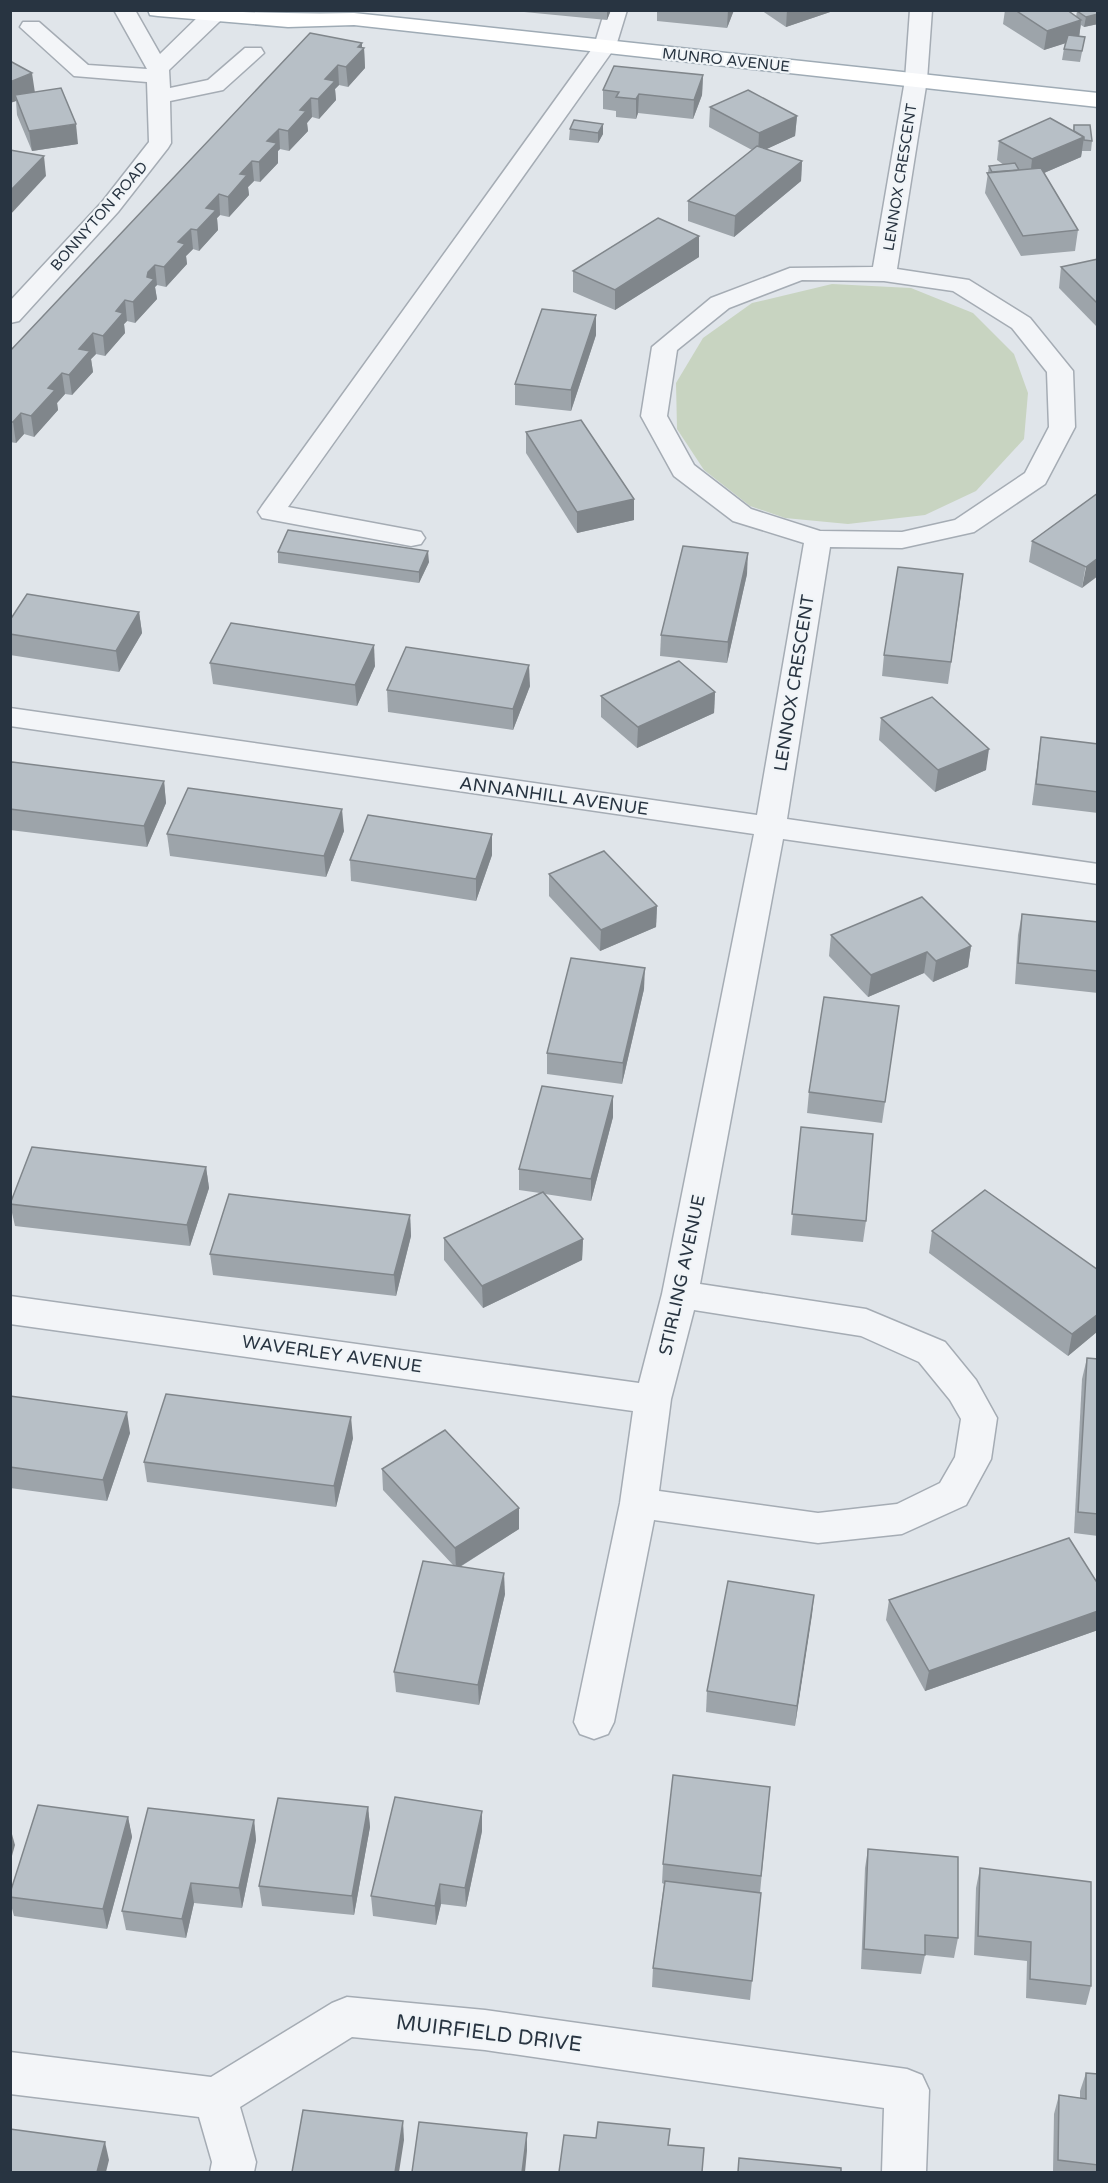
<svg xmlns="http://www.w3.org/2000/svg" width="1108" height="2183" viewBox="0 0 1108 2183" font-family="'Varela Round',sans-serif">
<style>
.green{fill:#c8d4c1}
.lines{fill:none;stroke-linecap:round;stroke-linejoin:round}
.minor-casing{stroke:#a5acb4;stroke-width:3}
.major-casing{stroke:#9fabb5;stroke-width:3}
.minor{fill:#f3f5f8;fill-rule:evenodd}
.major{fill:#fff;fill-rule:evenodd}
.wall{fill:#9da4aa}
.shaded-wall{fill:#80868b}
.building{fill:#b7bfc6;stroke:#80868b;stroke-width:1.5}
.labels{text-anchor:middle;stroke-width:4.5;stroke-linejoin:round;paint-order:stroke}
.far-street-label{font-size:15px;fill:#283441;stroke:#f0f4f7}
.street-label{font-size:18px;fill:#283441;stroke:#f0f4f7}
.near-street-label{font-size:21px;fill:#283441;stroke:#f0f4f7}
</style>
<rect width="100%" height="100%" fill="#e0e5ea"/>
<path class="green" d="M832,284L911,288L973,313L1014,354L1028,393L1024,439L976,491L925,515L848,524L785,518L750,506L704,470L677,429L676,383L703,338L752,303Z"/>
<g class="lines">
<defs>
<g id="minor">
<path d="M114,10H135L160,54L203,12L234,10L219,22L169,70L170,88L208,80L245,48H261L264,53L223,90L170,101L171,143L168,148L118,212L19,321L10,323V301L102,202L149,142L147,82L74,76L20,27L23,22H39L88,65L147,69Z"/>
<path d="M605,10H627L616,46L288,507L411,530L421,532L425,538L421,544L411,546L262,518L258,512L262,506L594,46Z"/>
<path d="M910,10H932L927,80L897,269L969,280L1030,318L1073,371L1075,427L1045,484L974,532L902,548L830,547L787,819L1098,864V884L783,839L700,1284L866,1309L945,1342L976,1380L997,1418L991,1459L966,1505L902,1534L818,1543L654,1520L614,1722L608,1734L594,1739L580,1734L574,1722L620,1503L633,1411L10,1324V1296L639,1383L662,1294L754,834L10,726V708L757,815L804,543L733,521L674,476L641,416L652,347L711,298L790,268L873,267L905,80ZM802,280L884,281L953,291L1012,328L1047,372L1049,427L1025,473L955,520L902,532L820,531L751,509L694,465L667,416L677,350L729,308ZM694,1310L861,1336L919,1362L950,1400L961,1419L955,1457L940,1483L897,1504L818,1513L659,1491L671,1399Z"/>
<path d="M347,1997L485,2010L907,2069L922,2075L929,2090L926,2172H882L884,2108L485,2050L352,2037L240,2107L256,2162L254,2172H210L212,2162L199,2117L10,2094V2052L211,2077L332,2003Z"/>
</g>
<path id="major" d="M148,10C217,10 285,15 354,13L1098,93V107L354,25L288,27L158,16L150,15Z"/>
</defs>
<use href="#minor" class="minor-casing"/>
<use href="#major" class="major-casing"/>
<use href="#minor" class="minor"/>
<use href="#major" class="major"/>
</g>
<g class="wall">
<path d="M514,10H611L607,20L514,11Z"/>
<path d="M657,10H734L727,28L657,21Z"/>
<path d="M761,10H836L786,27Z"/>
<path d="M1005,10H1067L1076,17L1077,11L1098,10V24L1084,27L1081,25L1079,36L1085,37L1080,62L1062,60L1065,43L1044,50L1003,24Z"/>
<path d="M362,43V48H364L365,68L348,87L339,85L335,89L336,100L319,119L312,117L307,123L308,131L289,151L280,149L278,151V163L260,182L254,181L248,187L249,195L229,217L220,215L217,218L218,230L199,251L193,249L186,256L187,264L166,287L157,285L155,287L157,299L135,323L127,321L124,324L125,333L105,356L96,354L91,359L93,372L72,395L65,394L57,403L58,410L34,437L24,434L16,443L10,442V351Z"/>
<path d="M10,61L35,92L78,144L32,151L17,115L16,101L10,103Z"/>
<path d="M703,75L702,95L693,119L638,113L636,119L616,117V111L603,109V90Z"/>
<path d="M710,107L797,116L795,136L766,149L802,161L801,181L734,237L688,221V201L752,150L709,127Z"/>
<path d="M1074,125L1092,141L1091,151H1082L1081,157L1044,173L1078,230L1075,251L1021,256L985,193L989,166L1004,165L997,160L999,141L1073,131Z"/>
<path d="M570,129L603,134L598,143L569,140Z"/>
<path d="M699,236V257L615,310L573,292V271Z"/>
<path d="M1098,259V328L1059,288L1061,267Z"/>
<path d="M596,315V335L571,411L515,405V384Z"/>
<path d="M526,432L634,499V520L577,533L526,453Z"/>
<path d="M1098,493L1082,588L1029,562L1032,541Z"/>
<path d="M278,552L429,562L419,583L278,563Z"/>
<path d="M747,574L727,663L660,656L661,635Z"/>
<path d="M961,595L948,684L882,676L884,655Z"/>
<path d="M139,612L142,633L119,672L10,655V620Z"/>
<path d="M210,663L375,666L357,706L213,684Z"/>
<path d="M530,686L513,730L388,712L387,690Z"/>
<path d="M715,692L714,713L637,748L601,717V696Z"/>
<path d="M881,718L986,770L935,792L879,740Z"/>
<path d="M1041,737L1098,744V813L1032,805Z"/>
<path d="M10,765L164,781L166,803L147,847L10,830Z"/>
<path d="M344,831L326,877L170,856L167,834Z"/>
<path d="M492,834V855L476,901L351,881L350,860Z"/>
<path d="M549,874L657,906L656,927L600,951L549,896Z"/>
<path d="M1022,914L1098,922V993L1015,984L1018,935Z"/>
<path d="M831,935L971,946L968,967L933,982L924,973L868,997L829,956Z"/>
<path d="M644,989L622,1084L547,1074V1053Z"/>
<path d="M899,1006L882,1123L807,1113L809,1092Z"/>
<path d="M613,1096V1117L591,1201L545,1194L583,1239L582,1260L483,1308L444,1260V1238L540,1193L519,1190V1169Z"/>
<path d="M801,1127L866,1221L863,1242L791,1235Z"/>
<path d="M206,1167L209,1188L190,1246L15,1226L10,1204Z"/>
<path d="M410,1215L411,1236L396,1296L213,1275L210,1254Z"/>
<path d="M932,1231L1098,1270V1331L1068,1356L929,1253Z"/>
<path d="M1087,1358L1098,1359V1536L1074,1533L1082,1379Z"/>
<path d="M10,1396L130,1433L107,1501L10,1488Z"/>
<path d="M353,1438L336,1507L147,1482L144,1462Z"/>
<path d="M382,1469L519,1508V1529L460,1567L505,1594L479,1705L396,1692L394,1672L453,1565L383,1490Z"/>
<path d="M1098,1584V1630L925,1691L886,1620L889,1600Z"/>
<path d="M814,1595L795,1726L706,1712L707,1691Z"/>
<path d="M770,1787L760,1893H761L750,2000L652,1987L653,1968L664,1884L662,1883L663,1864Z"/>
<path d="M368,1807L370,1827L354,1915L262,1906L259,1886Z"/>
<path d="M128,1817L132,1837L107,1929L14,1916L10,1901V1893Z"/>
<path d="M254,1820L256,1840L242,1908L194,1903L186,1938L126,1930L122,1911Z"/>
<path d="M482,1831L466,1907L441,1904L436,1925L373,1916L371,1896Z"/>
<path d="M868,1849L958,1938L954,1958L925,1955L921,1974L861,1969L865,1868Z"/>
<path d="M980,1868L1091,1986L1086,2005L1026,1998L1027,1961L974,1955L976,1888Z"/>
<path d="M1086,2073L1098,2074V2172H1053L1054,2114L1059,2095L1080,2098V2091Z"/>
</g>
<g class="shaded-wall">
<path d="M607,10H611L607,20Z"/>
<path d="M728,10H734L727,28Z"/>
<path d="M787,10H836L786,27Z"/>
<path d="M1098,14V24L1084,27L1086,17Z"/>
<path d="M1081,20L1079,39L1044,50L1047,31Z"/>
<path d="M362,43V50L364,48L365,68L348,87L346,67L358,47Z"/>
<path d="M338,65L339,85L335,89L336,100L319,119L318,99L325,79Z"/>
<path d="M32,73L35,93L15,95L16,101L10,103V82Z"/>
<path d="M703,75L702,95L693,119L694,100Z"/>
<path d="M639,94L638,113L636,119V99Z"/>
<path d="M311,98L312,117L307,123L308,131L289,151L288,131L300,110Z"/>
<path d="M797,116L795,136L758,153L759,133Z"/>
<path d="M76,124L78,144L32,151L29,131Z"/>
<path d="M603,124V134L598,143V133Z"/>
<path d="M279,129L280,149L278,151V163L260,182L259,162L267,141Z"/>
<path d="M1084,137L1081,157L1030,179L1032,159Z"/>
<path d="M44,156L46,176L10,215V191Z"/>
<path d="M252,161L254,181L248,187L249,195L229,217L228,197L240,174Z"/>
<path d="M802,161L801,181L734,237L735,216Z"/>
<path d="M219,194L220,215L217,218L218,230L199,251L197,230L206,208Z"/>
<path d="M191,229L193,249L186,256L187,264L166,287L164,267L178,242Z"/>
<path d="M699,236V257L615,310V290Z"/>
<path d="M155,265L157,285L155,287L157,299L135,323L133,302L147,277L148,272Z"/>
<path d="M125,300L127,321L124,324L125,333L105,356L103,336L116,311Z"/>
<path d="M596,315V335L571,411V390Z"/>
<path d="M93,333L96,354L91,359L93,372L72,395L69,375L79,349Z"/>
<path d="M62,373L65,394L57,403L58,410L34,437L31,416L48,388Z"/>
<path d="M21,413L24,434L16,443L13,422Z"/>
<path d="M634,499V520L577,533V512Z"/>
<path d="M428,551L429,562L419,583V572Z"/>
<path d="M748,553L747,574L727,663L728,642Z"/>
<path d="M1098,558V576L1082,588L1086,567Z"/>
<path d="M139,612L142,633L119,672L116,651Z"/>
<path d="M374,645L375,666L357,706L355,685Z"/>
<path d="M529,665L530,686L513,730V709Z"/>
<path d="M715,692L714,713L637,748L638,727Z"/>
<path d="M989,749L986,770L935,792L938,770Z"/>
<path d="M164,781L166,803L147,847L144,826Z"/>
<path d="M342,809L344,831L326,877L324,856Z"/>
<path d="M492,834V855L476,901V879Z"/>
<path d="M657,906L656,927L600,951L601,930Z"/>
<path d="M971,946L968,967L933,982L936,961Z"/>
<path d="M927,952L924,973L868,997L871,975Z"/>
<path d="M645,968L644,989L622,1084L623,1063Z"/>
<path d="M613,1096V1117L591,1201V1179Z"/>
<path d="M206,1167L209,1188L190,1246L187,1225Z"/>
<path d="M410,1215L411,1236L396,1296L394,1275Z"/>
<path d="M583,1239L582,1260L483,1308L482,1286Z"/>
<path d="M1098,1314V1331L1068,1356L1072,1334Z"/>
<path d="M127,1412L130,1433L107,1501L103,1480Z"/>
<path d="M351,1417L353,1438L336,1507L334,1486Z"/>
<path d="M519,1508V1529L456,1569L455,1548Z"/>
<path d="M504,1573L505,1594L479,1705L478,1685Z"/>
<path d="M814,1595L812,1615L795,1726L797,1706Z"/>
<path d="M1098,1611V1630L925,1691L929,1671Z"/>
<path d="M368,1807L370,1827L354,1915L352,1896Z"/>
<path d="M482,1811V1831L466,1907L465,1888Z"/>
<path d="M128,1817L132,1837L107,1929L103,1909Z"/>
<path d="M254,1820L256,1840L242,1908L239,1888Z"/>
<path d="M10,1827L15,1845L10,1863Z"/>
<path d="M191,1883L194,1903L186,1938L182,1919Z"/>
<path d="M440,1884L441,1904L436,1925L435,1906Z"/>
<path d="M403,2121L404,2140L399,2172H395Z"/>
<path d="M527,2133V2151L525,2172H522Z"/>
<path d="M105,2142L109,2160L106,2172H97Z"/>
</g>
<g class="building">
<path d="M1015,10H1067L1081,20L1047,31Z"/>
<path d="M1098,10V14L1086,17L1077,11Z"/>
<path d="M310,33L362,43L358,47L364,48L346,67L338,65L325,79L335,81L318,99L311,98L300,110L306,111L288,131L279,129L267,141L277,143L259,162L252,161L240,174L247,175L228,197L219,194L206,208L216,210L197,230L191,229L178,242L185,244L164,267L155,265L148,272L147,277L154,279L133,302L125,300L116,311L123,313L103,336L93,333L79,349L90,351L69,375L62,373L48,388L55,390L31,416L21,413L13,422H10V351Z"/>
<path d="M1068,35L1085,37L1082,51L1064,49Z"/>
<path d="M10,61L32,73L10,82Z"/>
<path d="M614,66L703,75L694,100L639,94L636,99L616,97L619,92L603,90Z"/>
<path d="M61,88L76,124L29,131L15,95Z"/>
<path d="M748,90L797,116L759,133L710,107Z"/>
<path d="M1050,118L1084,137L1032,159L999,141Z"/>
<path d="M574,120L603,124L598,133L570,129Z"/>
<path d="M1074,125H1090L1092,141L1084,140V137L1074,131Z"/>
<path d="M757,146L802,161L735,216L688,201Z"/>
<path d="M10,150L44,156L10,191Z"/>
<path d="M1015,163L1019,170L992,172L989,166Z"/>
<path d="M1041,168L1078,230L1023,236L987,173Z"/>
<path d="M658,218L699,236L615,290L573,271Z"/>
<path d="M1098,259V304L1061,267Z"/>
<path d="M542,309L596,315L571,390L515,384Z"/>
<path d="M581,420L634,499L577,512L526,432Z"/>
<path d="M1098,493V558L1086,567L1032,541Z"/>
<path d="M288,530L428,551L419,572L278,552Z"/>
<path d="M683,546L748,553L728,642L661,635Z"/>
<path d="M898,567L963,574L951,662L884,655Z"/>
<path d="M27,594L139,612L116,651L10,634V620Z"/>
<path d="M231,623L374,645L355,685L210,663Z"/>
<path d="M406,647L529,665L513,709L387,690Z"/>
<path d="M679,661L715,692L638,727L601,696Z"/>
<path d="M932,697L989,749L938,770L881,718Z"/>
<path d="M1041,737L1098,744V792L1036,784Z"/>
<path d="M12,762L164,781L144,826L10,809V765Z"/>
<path d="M188,788L342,809L324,856L167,834Z"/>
<path d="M368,815L492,834L476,879L350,860Z"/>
<path d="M604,851L657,906L601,930L549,874Z"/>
<path d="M922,897L971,946L936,961L927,952L871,975L831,935Z"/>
<path d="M1022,914L1098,922V971L1018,963Z"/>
<path d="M571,958L645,968L623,1063L547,1053Z"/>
<path d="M824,997L899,1006L885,1102L809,1092Z"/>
<path d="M542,1086L613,1096L591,1179L519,1169Z"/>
<path d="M801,1127L873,1134L866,1221L792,1214Z"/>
<path d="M32,1147L206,1167L187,1225L10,1204Z"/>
<path d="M985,1190L1098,1270V1314L1072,1334L932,1231Z"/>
<path d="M543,1192L583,1239L482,1286L444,1238Z"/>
<path d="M229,1194L410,1215L394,1275L210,1254Z"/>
<path d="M1087,1358L1098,1359V1514L1078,1512Z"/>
<path d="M166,1394L351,1417L334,1486L144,1462Z"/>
<path d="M10,1396L127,1412L103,1480L10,1467Z"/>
<path d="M445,1430L519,1508L455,1548L382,1469Z"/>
<path d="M1069,1538L1098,1584V1611L929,1671L889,1600Z"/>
<path d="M423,1561L504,1573L478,1685L394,1672Z"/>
<path d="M728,1581L814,1595L797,1706L707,1691Z"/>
<path d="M673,1775L770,1787L761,1876L663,1864Z"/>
<path d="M395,1797L482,1811L465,1888L440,1884L435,1906L371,1896Z"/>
<path d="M278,1798L368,1807L352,1896L259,1886Z"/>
<path d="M38,1805L128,1817L103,1909L10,1897V1893Z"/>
<path d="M148,1808L254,1820L239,1888L191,1883L182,1919L122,1911Z"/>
<path d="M868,1849L958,1857V1938L925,1935V1955L864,1949Z"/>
<path d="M980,1868L1091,1882V1986L1030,1979L1031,1942L978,1936Z"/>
<path d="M665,1881L761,1893L752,1981L653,1968Z"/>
<path d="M1086,2073L1098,2074V2165L1058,2160L1059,2095L1086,2099Z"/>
<path d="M303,2110L403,2121L395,2172H292Z"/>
<path d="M419,2122L527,2133L522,2172H412Z"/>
<path d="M598,2122L670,2129L668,2145L704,2148L702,2172H559L564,2135L596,2138Z"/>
<path d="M10,2129L105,2142L97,2172H10Z"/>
<path d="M739,2158L841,2168V2172H738Z"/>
</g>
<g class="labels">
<g class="far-street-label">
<text transform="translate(726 60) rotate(6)" y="5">MUNRO AVENUE</text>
<text transform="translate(900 177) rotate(-81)" y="5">LENNOX CRESCENT</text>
<text transform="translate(99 216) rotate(-49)" y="5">BONNYTON ROAD</text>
</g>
<g class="street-label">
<text transform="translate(794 683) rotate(-81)" y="6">LENNOX CRESCENT</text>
<text transform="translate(554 796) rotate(8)" y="6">ANNANHILL AVENUE</text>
<text transform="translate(682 1275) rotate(-78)" y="6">STIRLING AVENUE</text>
<text transform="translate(332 1354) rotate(8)" y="6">WAVERLEY AVENUE</text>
</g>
<g class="near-street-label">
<text transform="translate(489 2033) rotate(7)" y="7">MUIRFIELD DRIVE</text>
</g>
</g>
<rect width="1108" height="2183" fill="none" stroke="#283441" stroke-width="24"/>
</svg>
